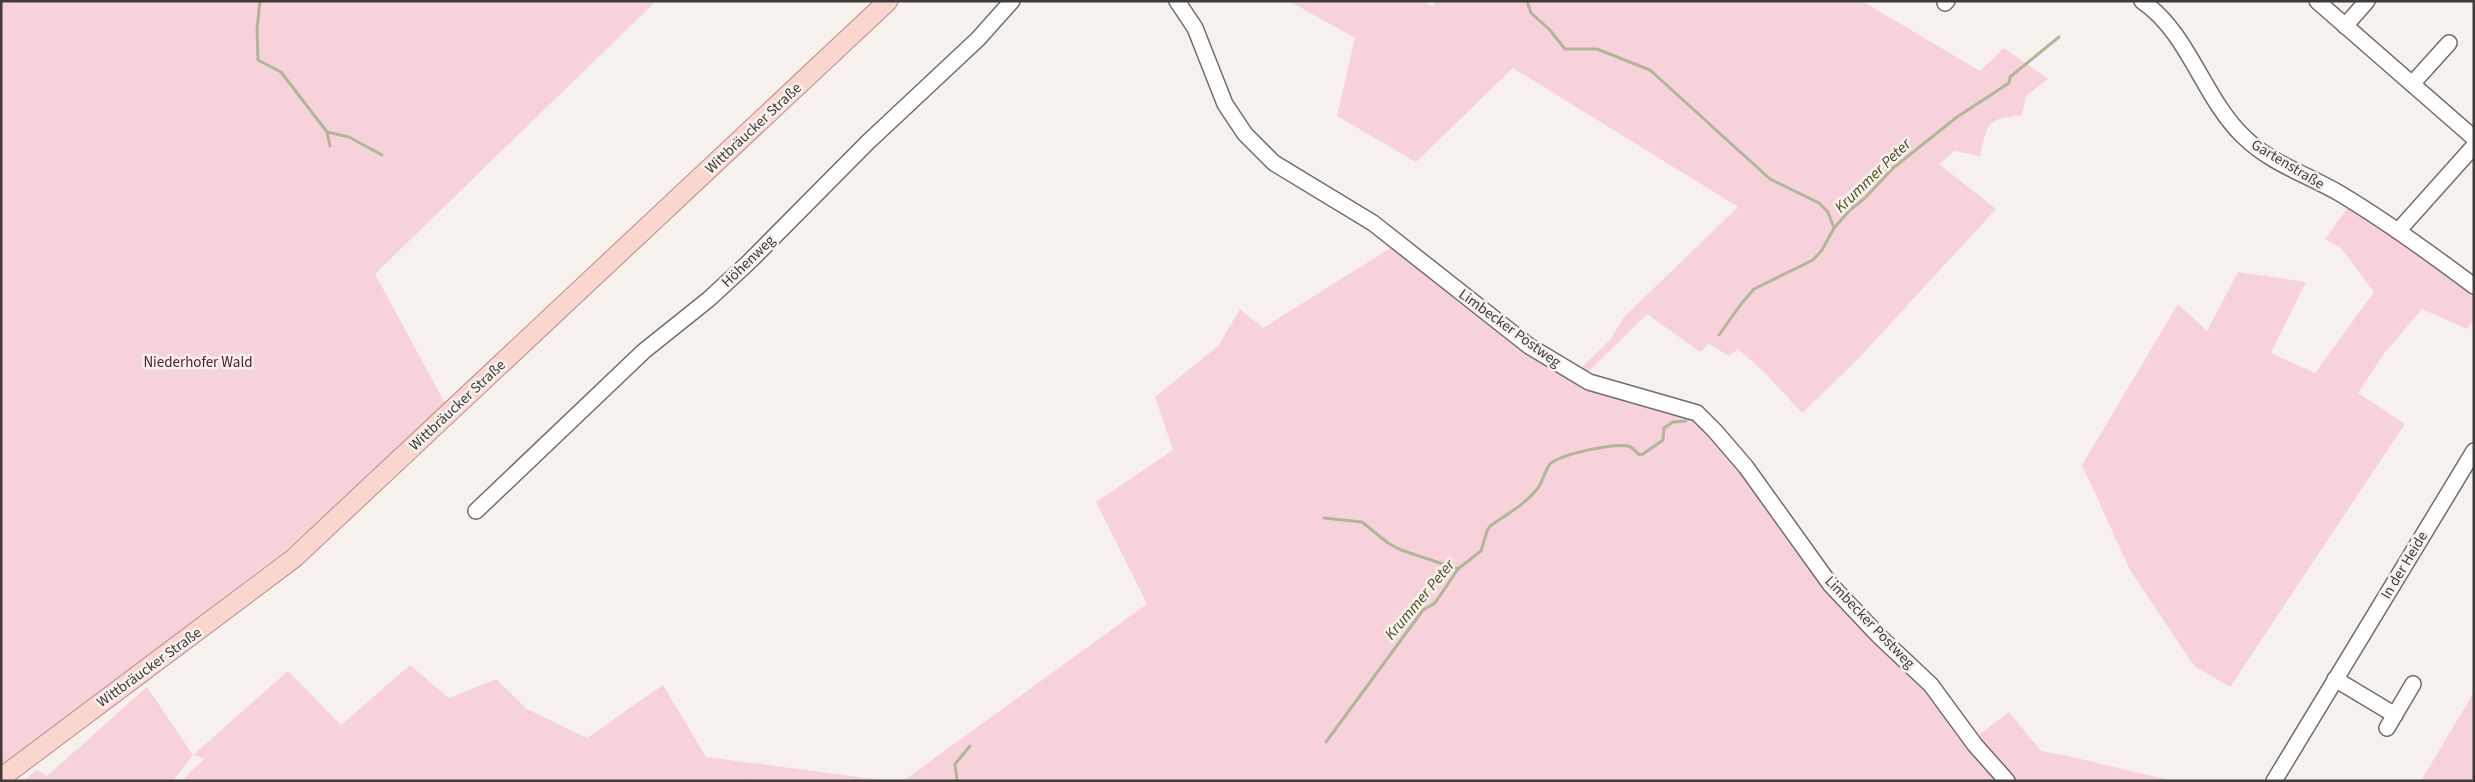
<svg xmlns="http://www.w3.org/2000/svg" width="2475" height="782" viewBox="0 0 2475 782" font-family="'Source Sans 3',sans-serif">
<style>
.green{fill:#f7d2db}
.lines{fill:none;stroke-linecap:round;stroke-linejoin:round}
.stream{stroke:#b0b796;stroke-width:3}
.minor-casing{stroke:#726d69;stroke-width:18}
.major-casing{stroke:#b78e86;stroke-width:21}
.minor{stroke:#fff;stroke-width:15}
.major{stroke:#fbd6cf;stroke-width:19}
.labels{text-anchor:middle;stroke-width:5;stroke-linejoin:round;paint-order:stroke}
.street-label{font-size:15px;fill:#3e3c3a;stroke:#f7f1ed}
.park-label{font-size:15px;fill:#522131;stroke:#f7f1ed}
.water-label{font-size:16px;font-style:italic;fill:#4a521e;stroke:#f7f1ed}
</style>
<rect width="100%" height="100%" fill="#f7f1ed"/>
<g class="green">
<path d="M1,1L655,2L375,274L446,405L288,548L1,769Z"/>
<path d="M1289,1H1421L1433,6L1435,1H1862L1980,71L2004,48L2048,79L2026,96L2022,115C1985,120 1989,121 1980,156L1955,151L1939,164L1996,209L1857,360L1802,413L1765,373L1738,349L1729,356L1709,344L1700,352L1647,314L1585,375L1579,370L1610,340L1624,317L1738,207L1513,68L1416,162L1337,116L1355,38Z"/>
<path d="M2348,207L2393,235L2474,293V320L2467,329L2422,309L2383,355L2358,393L2405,424L2230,687L2194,666L2130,570L2082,465L2178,304L2207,331L2238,272L2306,282L2271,353L2315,373L2374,292L2341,248L2325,239Z"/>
<path d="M1392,247L1464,306L1535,358L1697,415L1744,467L1824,586L1927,689L1967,744L2009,712L2041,751C2087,759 2130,772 2175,781H903L1147,604L1096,502L1173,450L1155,397L1219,345L1240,309L1263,328Z"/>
<path d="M410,665L449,698L496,679L527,709L587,738L663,685L706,757L889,781H181L204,759L193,755L173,781H23L37,770L47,776L147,687L193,755L288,671L341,725Z"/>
<path d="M2474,692V781H2421Z"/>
</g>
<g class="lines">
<g class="stream">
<path d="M260,1L257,29L258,60L281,72L327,132L349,137L382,155"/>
<path d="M1527,1L1531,13L1549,29L1565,49H1597L1650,70L1770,179L1819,203L1828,212L1834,228"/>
<path d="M327,132L330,146"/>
<path d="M1719,335L1741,304L1754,289L1813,260L1822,250L1834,228L1850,210L1865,198L1892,169L1957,117L2009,83L2010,77L2059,37"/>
<path d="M1324,518L1362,522L1388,543L1401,550L1458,569"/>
<path d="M1326,742L1423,610L1435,603L1458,569L1481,551L1487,531L1490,526C1507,514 1526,504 1538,488C1543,481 1545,470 1550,464C1561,454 1613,443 1628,446C1633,447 1635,452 1640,455L1643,454L1663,440L1664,428L1673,422L1686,421"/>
<path d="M745,781H747"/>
<path d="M957,781L955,764L970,746"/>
</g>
<defs>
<g id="minor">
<path d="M1177,1L1195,28L1225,104L1245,134L1274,163L1373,223L1529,346L1589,382L1697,413L1715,431L1746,467L1830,584L1879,636L1931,685L1975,745L2007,781"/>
<path d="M2142,1C2189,33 2203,98 2244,137C2270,163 2308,175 2339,193C2386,221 2430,253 2474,286"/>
<path d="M2317,1L2474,138"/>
<path d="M1945,3L1947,1"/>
<path d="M2345,26L2367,1"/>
<path d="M2412,84L2449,43"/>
<path d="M2398,231L2474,146"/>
<path d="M476,511L644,351L709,299L750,261L868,142L978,39L1012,1"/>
<path d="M2335,679L2395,715"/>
<path d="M2387,728L2413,684"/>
<path d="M2274,781L2474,451"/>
</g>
<path id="major" d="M1,778L294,558L888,1"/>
</defs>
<use href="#minor" class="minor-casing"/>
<use href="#major" class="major-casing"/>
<use href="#minor" class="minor"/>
<use href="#major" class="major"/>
</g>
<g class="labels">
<g class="street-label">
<text transform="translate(753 128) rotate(-43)" y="5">Wittbräucker Straße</text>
<text transform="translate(2288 164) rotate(31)" y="5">Gartenstraße</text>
<text transform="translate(748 261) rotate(-44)" y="5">Höhenweg</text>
<text transform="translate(1510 328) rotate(36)" y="5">Limbecker Postweg</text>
<text transform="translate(457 405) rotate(-43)" y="5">Wittbräucker Straße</text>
<text transform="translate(2404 565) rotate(-59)" y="5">In der Heide</text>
<text transform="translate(1870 622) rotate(46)" y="5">Limbecker Postweg</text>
<text transform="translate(149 667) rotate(-36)" y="5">Wittbräucker Straße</text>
</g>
<g class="park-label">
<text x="198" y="367">Niederhofer Wald</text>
</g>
<g class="water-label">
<text transform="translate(1872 175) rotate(-44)" y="6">Krummer Peter</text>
<text transform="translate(1419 599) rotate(-50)" y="6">Krummer Peter</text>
</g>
</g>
<rect width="2475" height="782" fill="none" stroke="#3e3c3a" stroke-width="5"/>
</svg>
